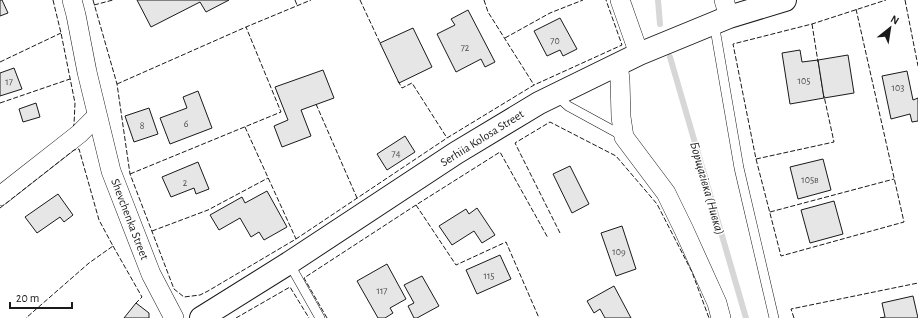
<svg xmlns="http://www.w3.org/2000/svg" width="918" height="318" viewBox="0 0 918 318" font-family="'Alegreya Sans',sans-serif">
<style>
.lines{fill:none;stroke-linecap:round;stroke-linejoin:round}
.stream{stroke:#d7d7d7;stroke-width:6}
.building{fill:#e6e6e6;stroke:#1a1a1a}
.service-casing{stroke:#1a1a1a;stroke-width:10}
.minor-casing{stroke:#1a1a1a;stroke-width:20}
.tertiary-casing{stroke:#1a1a1a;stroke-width:24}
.service{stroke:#fff;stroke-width:9}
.minor{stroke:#fff;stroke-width:19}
.tertiary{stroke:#fff;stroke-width:22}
.fence{stroke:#1a1a1a;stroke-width:1;stroke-dasharray:5 2;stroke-linecap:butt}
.labels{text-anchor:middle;stroke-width:3;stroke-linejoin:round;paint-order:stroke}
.number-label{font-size:10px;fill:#4d4d4d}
.street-label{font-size:12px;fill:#1a1a1a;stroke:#fff}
.water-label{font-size:13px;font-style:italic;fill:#1a1a1a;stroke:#fff}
</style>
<rect width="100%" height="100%" fill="#fff"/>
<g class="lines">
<g class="stream">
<path d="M658,0L660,24"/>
<path d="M670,57L746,318"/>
</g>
</g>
<g class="building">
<path d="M0,0H2L8,13L0,16Z"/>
<path d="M137,0H229L206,12L200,2L151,27Z"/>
<path d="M468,10L495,62L485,67L481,59L456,72L437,34L455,25L451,19Z"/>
<path d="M560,18L577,49L563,56L560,50L547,56L534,31Z"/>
<path d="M413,28L432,67L399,83L380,43Z"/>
<path d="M800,50L802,62L818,60L824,98L790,104L782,53Z"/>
<path d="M848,55L854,93L824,98L818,60Z"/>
<path d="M14,68L22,89L0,96V73Z"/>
<path d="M323,70L334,98L301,110L311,136L282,147L274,126L288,120L275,87Z"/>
<path d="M907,71L913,100L918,98V121L912,122L910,114L891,119L882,76Z"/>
<path d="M198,91L212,128L170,144L160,118L187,108L183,97Z"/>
<path d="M36,103L40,117L23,122L19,109Z"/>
<path d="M149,108L158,134L134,142L125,116Z"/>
<path d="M405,136L415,152L387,170L377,154Z"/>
<path d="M823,159L831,190L798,199L790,167Z"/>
<path d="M198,162L209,189L196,194L194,188L171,197L162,177Z"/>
<path d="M570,166L589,204L572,213L553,174Z"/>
<path d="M267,191L287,227L264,240L259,232L251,237L240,218L219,230L210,215L242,197L245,203Z"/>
<path d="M58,194L73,215L64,222L60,217L37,233L25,217Z"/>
<path d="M834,201L843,234L810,243L801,210Z"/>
<path d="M477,208L495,235L482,243L474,231L452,245L439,226L466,209L469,214Z"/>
<path d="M622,226L636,269L616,276L601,233Z"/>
<path d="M500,255L511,279L477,294L466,270Z"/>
<path d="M387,264L406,299L390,308L393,313L385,318H378L357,281Z"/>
<path d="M422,276L439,306L417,318H414L408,306L414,303L404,285Z"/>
<path d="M614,286L631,318H605L600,309L594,313L587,301Z"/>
<path d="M913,296L918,318H880L885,317L882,303Z"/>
<path d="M136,303L149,313V318H124Z"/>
</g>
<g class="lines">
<defs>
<g id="service">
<path d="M714,23L739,168L774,318"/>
<path d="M556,95L568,106L623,136"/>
<path d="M289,263L320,318"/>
</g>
<g id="minor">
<path d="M72,0L76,15L87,72L111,171L151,274L174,318"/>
<path d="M620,0L639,54"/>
<path d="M724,0L729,17"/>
<path d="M618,64L620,80L621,117L624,137L666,193L684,230L717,303L721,318"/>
<path d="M0,196L79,134L97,116"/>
</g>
<path id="tertiary" d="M201,318L289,263L456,153L539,103L639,54L729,17L785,0"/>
</defs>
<use href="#service" class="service-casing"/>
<use href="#minor" class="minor-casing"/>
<use href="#tertiary" class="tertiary-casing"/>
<use href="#service" class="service"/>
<use href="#minor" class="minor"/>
<use href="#tertiary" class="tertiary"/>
<g class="fence">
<path d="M53,0L61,33L75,103L74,125L73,126"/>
<path d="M93,0L117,84L130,174L174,289L184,297L200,295L208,291L296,239L447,138L534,85L622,45L606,0"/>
<path d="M295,0L297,5"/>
<path d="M360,0L381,45"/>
<path d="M484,0L488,12L534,85"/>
<path d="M905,0L918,66"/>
<path d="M94,5L113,0"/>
<path d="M856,9L904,222L781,256L756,159L733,44L812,24L886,0"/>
<path d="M812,24L818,62"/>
<path d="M505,38L550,13L583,0"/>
<path d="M0,62L61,33"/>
<path d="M398,81L402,88L412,83L447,138"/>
<path d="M117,84L246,27L311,0"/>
<path d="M0,103L70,79"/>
<path d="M316,104L357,198"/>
<path d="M245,127L296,239"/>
<path d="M756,159L834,142L824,96"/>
<path d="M130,174L281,112L246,27"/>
<path d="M416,205L456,265L506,242L539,318"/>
<path d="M0,208L74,150L79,149L99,220L113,246L89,263L26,318"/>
<path d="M770,212L894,179"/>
<path d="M152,231L208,210L268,178"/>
<path d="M560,233L515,143L550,122L616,156L657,204L692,272L709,318"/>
<path d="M113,246L142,297L136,303"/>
<path d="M236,318L290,287L309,318"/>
<path d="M327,318L304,278L416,205L500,152L548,238"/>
<path d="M794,318L791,309L918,283"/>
</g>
</g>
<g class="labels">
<g class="number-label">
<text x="555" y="44">70</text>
<text x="465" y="51">72</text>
<text x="804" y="84">105</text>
<text x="9" y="85">17</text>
<text x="898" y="91">103</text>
<text x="186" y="127">6</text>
<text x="142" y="129">8</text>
<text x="396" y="157">74</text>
<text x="810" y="183">105в</text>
<text x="185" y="186">2</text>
<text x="619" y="255">109</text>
<text x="489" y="279">115</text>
<text x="382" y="294">117</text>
</g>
<g class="street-label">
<text transform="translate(482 138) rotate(-32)" y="4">Serhiia Kolosa Street</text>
<text transform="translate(130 219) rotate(69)" y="4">Shevchenka Street</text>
</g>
<g class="water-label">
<text transform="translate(708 188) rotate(74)" y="5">Борщагівка (Нивка)</text>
</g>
</g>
<g transform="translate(890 28) rotate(30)" stroke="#ffffff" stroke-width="3" paint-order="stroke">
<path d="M0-3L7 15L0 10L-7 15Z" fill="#1a1a1a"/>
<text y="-6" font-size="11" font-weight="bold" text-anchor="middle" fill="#1a1a1a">N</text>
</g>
<path d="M10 302v6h62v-6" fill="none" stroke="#1a1a1a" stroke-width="2"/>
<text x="16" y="302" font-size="12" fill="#1a1a1a" stroke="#ffffff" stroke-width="3" paint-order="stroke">20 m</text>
</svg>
